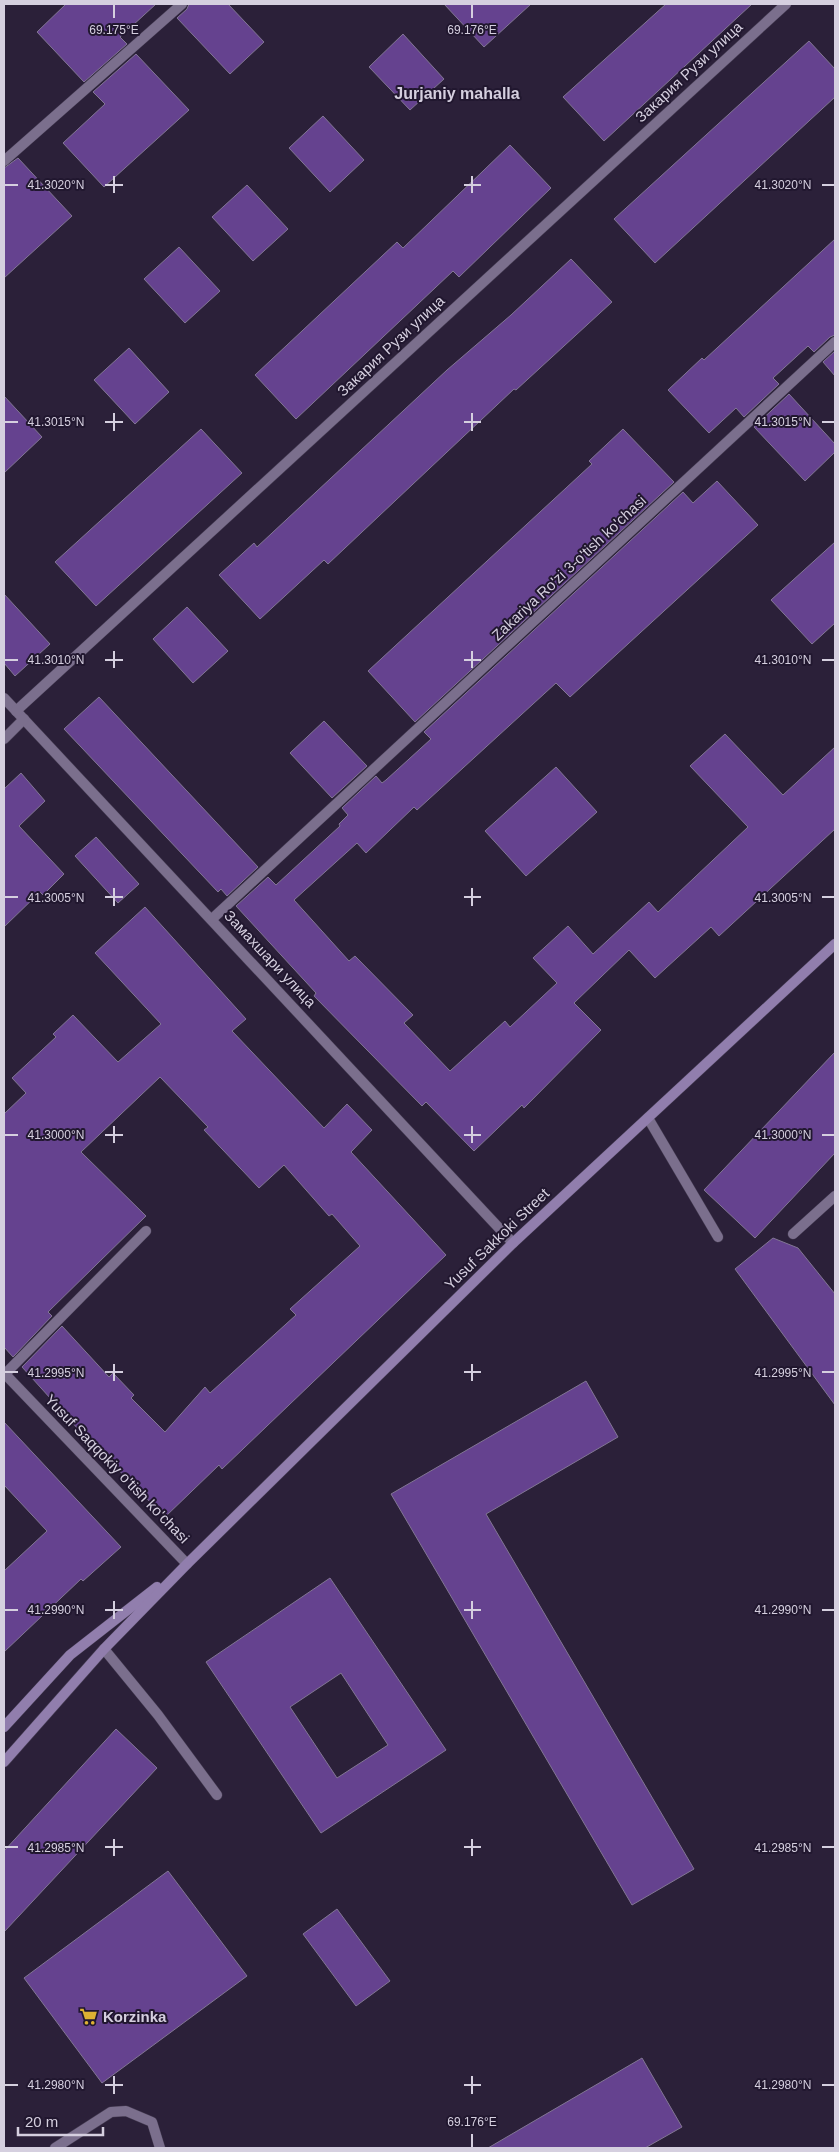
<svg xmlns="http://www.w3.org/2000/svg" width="839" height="2152" viewBox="0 0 839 2152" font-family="Helvetica,sans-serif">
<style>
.building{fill:#65428f;stroke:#827694;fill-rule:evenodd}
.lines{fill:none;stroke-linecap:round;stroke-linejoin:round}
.lane-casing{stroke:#453c52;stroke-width:11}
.street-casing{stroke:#453c52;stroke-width:11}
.secondary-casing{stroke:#453c52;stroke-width:11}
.lane{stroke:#7b6f8d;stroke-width:10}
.street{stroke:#7b6f8d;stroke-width:10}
.secondary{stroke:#917ead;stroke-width:10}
.ticks{fill:none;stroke:#d5cfdf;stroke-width:2}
.labels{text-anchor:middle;stroke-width:4;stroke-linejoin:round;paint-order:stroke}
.street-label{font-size:15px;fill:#d5cfdf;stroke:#21172f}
.poi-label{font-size:15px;font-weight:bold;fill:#d5cfdf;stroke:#21172f;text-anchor:start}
.neighbourhood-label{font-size:16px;font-weight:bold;fill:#d5cfdf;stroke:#21172f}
.ticks-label{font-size:12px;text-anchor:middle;fill:#d5cfdf;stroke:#21172f;stroke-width:4;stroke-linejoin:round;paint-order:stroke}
</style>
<rect width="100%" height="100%" fill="#2b2039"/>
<g class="building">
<path d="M66,4H156L120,37L127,44L84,82L37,32Z"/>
<path d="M189,4H228L264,42L230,74L177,18L187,9Z"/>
<path d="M444,4H531L484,47Z"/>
<path d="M666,4H752L604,141L563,97Z"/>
<path d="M403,34L444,79L410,110L369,67Z"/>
<path d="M809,41L835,69V97L655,263L614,219Z"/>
<path d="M136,54L189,110L104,187L63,143L105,104L93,92Z"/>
<path d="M323,116L364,160L330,192L289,148Z"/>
<path d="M510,145L551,188L459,277L453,271L296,419L255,375L397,242L403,248Z"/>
<path d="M18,158L72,216L4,278V168Z"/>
<path d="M247,185L288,229L253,261L212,217Z"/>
<path d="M835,239V335L830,337L814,352L808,346L773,378L779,384L744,417L736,408L709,433L668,390L702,358L704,360Z"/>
<path d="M179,247L220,291L185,323L144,279Z"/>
<path d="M571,259L612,302L516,390L514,389L328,564L324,560L260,619L219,575L254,543L257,547L447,370L511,315Z"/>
<path d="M129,348L169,392L135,424L94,380Z"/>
<path d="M835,351V376L823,362Z"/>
<path d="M789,394L835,444V452L805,481L754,427Z"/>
<path d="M4,396L42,437L4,473Z"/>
<path d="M201,429L242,473L96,606L55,562Z"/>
<path d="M623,429L674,482L415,722L368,671L592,464L589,461Z"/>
<path d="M717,481L758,525L570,697L556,683L417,810L414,807L366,853L357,843L294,900L349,961L355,956L413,1015L404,1023L450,1071L505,1021L510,1027L557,983L533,958L568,926L593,954L649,902L658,912L748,827L690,766L725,734L783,795L835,747V829L719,936L711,927L655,978L629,950L574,1003L601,1030L524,1108L522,1105L474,1151L426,1102L422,1106L314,996L316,993L236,906L268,877L276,885L340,826L339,824L348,815L342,808L376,776L382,783L386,780L431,739L424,732L683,492L693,503Z"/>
<path d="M835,542V623L812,644L771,600Z"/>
<path d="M4,594L50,644L15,676L4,663Z"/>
<path d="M187,607L228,651L193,683L153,639Z"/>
<path d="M99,697L258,867L227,896L221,889L218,892L64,729Z"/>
<path d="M324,721L367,766L332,798L290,753Z"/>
<path d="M556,767L597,812L526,876L485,831Z"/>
<path d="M21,773L45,801L19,826L64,874L43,895L40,892L4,927V789Z"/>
<path d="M96,837L139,884L118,903L75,856Z"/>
<path d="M145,907L246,1019L232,1031L324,1128L347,1104L372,1130L351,1152L446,1255L222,1469L219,1465L165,1517L79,1430L22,1367L62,1326L109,1377L113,1373L134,1395L131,1398L165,1432L205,1387L210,1393L296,1315L290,1309L360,1246L332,1214L329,1216L284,1165L259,1188L204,1130L208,1127L160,1077L81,1152L146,1216L48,1312L52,1316L13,1357L4,1347V1114L26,1093L12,1078L56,1037L53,1034L73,1015L118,1062L161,1024L95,953Z"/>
<path d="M835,1052V1153L755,1238L704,1190Z"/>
<path d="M773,1238L798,1248L835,1294V1405L735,1269Z"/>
<path d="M586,1381L618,1437L486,1514L694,1869L632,1905L391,1494Z"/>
<path d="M4,1422L121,1547L83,1581L81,1579L4,1652V1571L47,1531L4,1485Z"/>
<path d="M330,1578L446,1750L321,1833L206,1662ZM341,1673L388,1745L337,1778L290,1707Z"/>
<path d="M116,1729L157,1768L4,1932V1851Z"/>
<path d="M168,1871L247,1976L102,2083L24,1978Z"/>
<path d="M337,1909L390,1981L356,2006L303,1934Z"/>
<path d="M642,2058L682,2127L645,2148H488Z"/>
</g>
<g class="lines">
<defs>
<g id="lane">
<path d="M648,1118L718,1237"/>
<path d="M793,1234L835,1196"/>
<path d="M104,1649L158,1715L217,1795"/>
<path d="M55,2148L111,2112L126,2111L152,2122L160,2148"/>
</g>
<g id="street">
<path d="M4,161L182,4"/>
<path d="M4,698L513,1243"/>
<path d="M16,711L786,4"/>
<path d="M4,739L24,719"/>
<path d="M212,919L835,342"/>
<path d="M4,1373L187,1564"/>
<path d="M5,1374L146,1231"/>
</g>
<g id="secondary">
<path d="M4,1727L70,1655L157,1587"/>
<path d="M4,1762L104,1649L187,1564L513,1243L835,944"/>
</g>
</defs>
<use href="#lane" class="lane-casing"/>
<use href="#street" class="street-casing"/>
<use href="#secondary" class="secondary-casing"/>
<use href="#lane" class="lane"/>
<use href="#street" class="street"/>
<use href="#secondary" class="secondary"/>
</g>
<path class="ticks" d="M114,5V18M472,5V18M114,176V193M472,176V193M5,185H18M105,185H123M464,185H481M822,185H834M114,413V431M472,413V431M5,422H18M105,422H123M464,422H481M822,422H834M114,651V668M472,651V668M5,660H18M105,660H123M464,660H481M822,660H834M114,888V906M472,888V906M5,897H18M105,897H123M464,897H481M822,897H834M114,1126V1143M472,1126V1143M5,1135H18M105,1135H123M464,1135H481M822,1135H834M114,1364V1381M472,1364V1381M5,1372H18M105,1372H123M464,1372H481M822,1372H834M114,1601V1619M472,1601V1619M5,1610H18M105,1610H123M464,1610H481M822,1610H834M114,1839V1856M472,1839V1856M5,1847H18M105,1847H123M464,1847H481M822,1847H834M114,2076V2094M472,2076V2094M5,2085H18M105,2085H123M464,2085H481M822,2085H834M472,2134V2147"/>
<defs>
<symbol id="supermarket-bare" viewBox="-9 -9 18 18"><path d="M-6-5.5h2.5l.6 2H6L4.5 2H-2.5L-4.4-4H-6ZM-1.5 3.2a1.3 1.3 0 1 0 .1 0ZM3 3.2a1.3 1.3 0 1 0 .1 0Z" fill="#ddb133" stroke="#21172f" stroke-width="2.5" paint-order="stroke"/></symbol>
</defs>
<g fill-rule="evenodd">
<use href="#supermarket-bare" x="76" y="2004" width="25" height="25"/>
</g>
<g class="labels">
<g class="street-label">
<text transform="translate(689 72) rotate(-43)" y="5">Закария Рузи улица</text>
<text transform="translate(391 346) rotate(-43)" y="5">Закария Рузи улица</text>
<text transform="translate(569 568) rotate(-43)" y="5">Zakariya Ro'zi 3-o'tish ko'chasi</text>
<text transform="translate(270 959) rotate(47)" y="5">Замахшари улица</text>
<text transform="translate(497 1239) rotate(-44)" y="5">Yusuf Sakkoki Street</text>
<text transform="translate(117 1469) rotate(46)" y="5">Yusuf Saqqokiy o'tish ko'chasi</text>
</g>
<g class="poi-label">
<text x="103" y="2022">Korzinka</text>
</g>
<g class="neighbourhood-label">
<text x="457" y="99">Jurjaniy mahalla</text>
</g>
</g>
<g class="ticks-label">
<text x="114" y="34">69.175°E</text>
<text x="472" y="34">69.176°E</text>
<text x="56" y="189">41.3020°N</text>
<text x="783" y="189">41.3020°N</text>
<text x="56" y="426">41.3015°N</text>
<text x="783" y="426">41.3015°N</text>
<text x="56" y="664">41.3010°N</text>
<text x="783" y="664">41.3010°N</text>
<text x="56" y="902">41.3005°N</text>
<text x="783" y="902">41.3005°N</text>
<text x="56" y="1139">41.3000°N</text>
<text x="783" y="1139">41.3000°N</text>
<text x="56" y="1377">41.2995°N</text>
<text x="783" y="1377">41.2995°N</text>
<text x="56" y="1614">41.2990°N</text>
<text x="783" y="1614">41.2990°N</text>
<text x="56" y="1852">41.2985°N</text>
<text x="783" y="1852">41.2985°N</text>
<text x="56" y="2089">41.2980°N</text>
<text x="783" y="2089">41.2980°N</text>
<text x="472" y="2126">69.176°E</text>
</g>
<rect width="839" height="2152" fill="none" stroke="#d5cfdf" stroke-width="10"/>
<path d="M18 2127v8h85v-8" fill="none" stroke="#d5cfdf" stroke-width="2.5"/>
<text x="25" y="2127" font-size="15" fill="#d5cfdf" stroke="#21172f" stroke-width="4" paint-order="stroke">20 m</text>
</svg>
